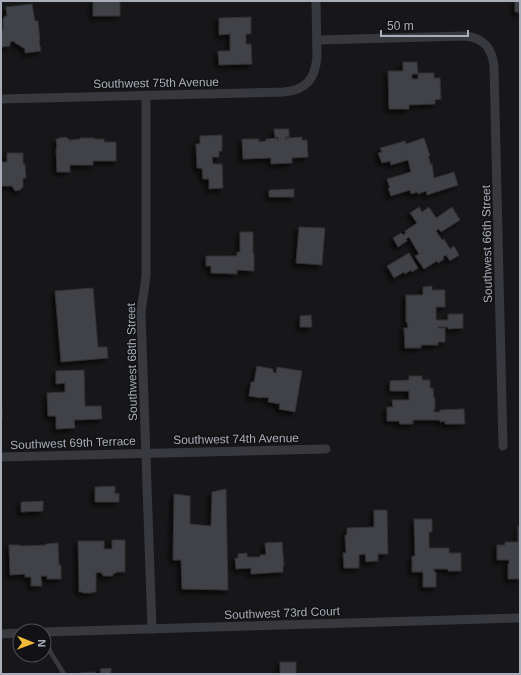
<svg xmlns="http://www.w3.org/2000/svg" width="521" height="675" viewBox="0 0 521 675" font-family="Arial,sans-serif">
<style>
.building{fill:#414246;stroke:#313135;filter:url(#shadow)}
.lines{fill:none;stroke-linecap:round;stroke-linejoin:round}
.service{stroke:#38393e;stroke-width:4.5}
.minor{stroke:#38393e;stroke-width:9}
.labels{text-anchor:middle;stroke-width:3;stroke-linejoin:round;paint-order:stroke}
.street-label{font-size:12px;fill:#a9aeb9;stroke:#121214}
</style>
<defs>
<filter id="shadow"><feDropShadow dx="-3.5" dy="3.5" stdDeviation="2" flood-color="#0009"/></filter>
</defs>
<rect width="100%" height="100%" fill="#171719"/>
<g class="building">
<rect x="93" y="1" width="27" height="15"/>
<path d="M515,1H520V14H519V12H515Z"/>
<path d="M32,4L35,21H38L40,41H39L41,51L25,53V49L14,42L15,41L10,42V46L1,47V30H3V19L5,16H7L6,7Z"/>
<path d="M251,17V34H246V44H251L252,64L219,65L218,51H230V34L219,35V18Z"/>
<path d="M403,62H417L418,74H412V79H418V73H434V78H440L441,99L435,100V104L409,105V109H389L388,71H403Z"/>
<path d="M274,129H289V137H285L286,140V138L302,137V140H307L308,157L292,158V163L271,164V158L243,159L242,139H259V142L266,141V139L278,138V141V137H275Z"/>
<path d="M222,135V151H219V157H212L213,164H222L223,188L209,189V179H203L202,168H197L196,144H200V136Z"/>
<path d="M66,137V138L69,139L70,142V140L80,139V138H94V139H104V142H116V161H93V165H70V172H57L56,148H57L56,139H59V138Z"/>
<path d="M424,138L430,156H428L431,165L432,164L434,178L454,172L458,185L427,195L426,191L418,194V192L411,194L410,190L391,196L388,188H390L387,179L411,172L408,160L391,165L390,161L382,163L378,153L382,152L380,148L405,141L406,144Z"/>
<path d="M7,153H23V164H25L26,178H23V187L20,190L15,191L12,186H1V162H7Z"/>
<path d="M294,189V197H269V190Z"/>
<path d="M419,207L422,212L429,207L436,218L452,207L460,220L441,232L439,229L436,231L442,240L444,239L450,249L454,246L459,255L450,261L446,255L443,257L444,259L438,263L437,261L424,269L415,256L419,254L409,237L406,239L407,241L398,247L393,238L401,233L403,235L406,233L405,231L417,223L410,213Z"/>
<path d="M299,227L325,228L322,265L296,263Z"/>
<path d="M240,232H253V253H254V271L237,270V274L211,273V266H206V256H237V252H240Z"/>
<path d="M409,253L418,268L412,272L411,270L405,274L404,272L394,278L387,266Z"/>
<path d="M432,286V290H445V307H436V320H448V314H463V328L448,329V327H438V328H445V342H438V345H421V348H405L404,328H408L407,322H406V295H423V287Z"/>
<path d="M93,288L98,347H107L108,358L61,362L55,291Z"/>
<path d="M311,315L312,327H300V316Z"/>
<path d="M257,366L273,369V372L276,373L277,367L302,371L295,412L279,409L280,404L268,402L269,398L263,397L262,398L249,396L251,382H254Z"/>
<path d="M84,370L85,406H101L102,419L74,420L75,428L56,429V416H48L47,393L65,392V383L56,384V371Z"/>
<path d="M409,376H422V380H430V388H433L434,398H435V409H434V412H440V410L464,409L465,424H445V421L440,422V420H413V424H400L399,421H387V407H393L392,400H409V391H390V381L409,380Z"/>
<rect x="1" y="406" width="1" height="13"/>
<path d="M115,486V494L119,493V502H95V487Z"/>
<path d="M226,489L228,590L182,589L181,560H173L174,494L190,496V524L211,526L212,492Z"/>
<path d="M43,501V511L21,512V502Z"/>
<path d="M374,510H387L388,554H378V561L366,562L365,554L359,555V568H344L343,553H346L345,535H347V528L374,527Z"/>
<path d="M414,519H432V532H429V548H449V553H461V571H448V569H434V572H436V587H423V572H412V556H415Z"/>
<path d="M518,526H520V579H508V564H509V560H497V545H505V542H518Z"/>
<path d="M112,540H125V572H116V573L113,574V576H103V574H101V572L96,573V592H92V593H83V592H79L78,541H104V549H112Z"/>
<path d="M282,542L284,566H283V572L251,574V568L236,569L235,558H238V554L247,553V557H260V555H266L265,543Z"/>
<path d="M58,543L59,565H61V579H47V576H41L42,586H31V577H25V574L10,575L9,545H20V546L46,545V544Z"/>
<rect x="280" y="662" width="16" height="12"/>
<path d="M111,668V674H101L100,669Z"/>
<path d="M95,672V674H80V673Z"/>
</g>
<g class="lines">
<path class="service" d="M44,637L51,653L64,674"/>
<g class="minor">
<path d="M317,40L465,36C484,38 492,48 494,66L503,446"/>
<path d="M146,95V275C145,288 142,300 141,314L152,629"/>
<path d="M1,99L284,92C306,90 315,79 317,57L316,1"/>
<path d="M1,457L326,449"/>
<path d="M44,632L520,618"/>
<path d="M1,634L20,633"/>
</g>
</g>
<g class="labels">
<g class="street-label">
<text transform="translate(156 83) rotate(-1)" y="4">Southwest 75th Avenue</text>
<text transform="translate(487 244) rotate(-91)" y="4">Southwest 66th Street</text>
<text transform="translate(132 362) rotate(-91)" y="4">Southwest 68th Street</text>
<text transform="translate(236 439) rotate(-1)" y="4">Southwest 74th Avenue</text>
<text transform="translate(73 443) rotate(-2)" y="4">Southwest 69th Terrace</text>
<text transform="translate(282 613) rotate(-2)" y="4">Southwest 73rd Court</text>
</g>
</g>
<rect width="521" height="675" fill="none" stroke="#a9aeb9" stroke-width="4"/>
<g transform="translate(32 643) rotate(91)"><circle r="19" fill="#121214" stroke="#4e5056"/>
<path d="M0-3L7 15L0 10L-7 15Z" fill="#f1ba38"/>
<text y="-6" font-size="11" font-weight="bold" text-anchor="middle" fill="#a9aeb9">N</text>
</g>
<path d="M381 30v6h87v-6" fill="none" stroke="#a9aeb9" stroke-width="2"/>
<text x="387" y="30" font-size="12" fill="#a9aeb9" stroke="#121214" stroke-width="3" paint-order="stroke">50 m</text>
</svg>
